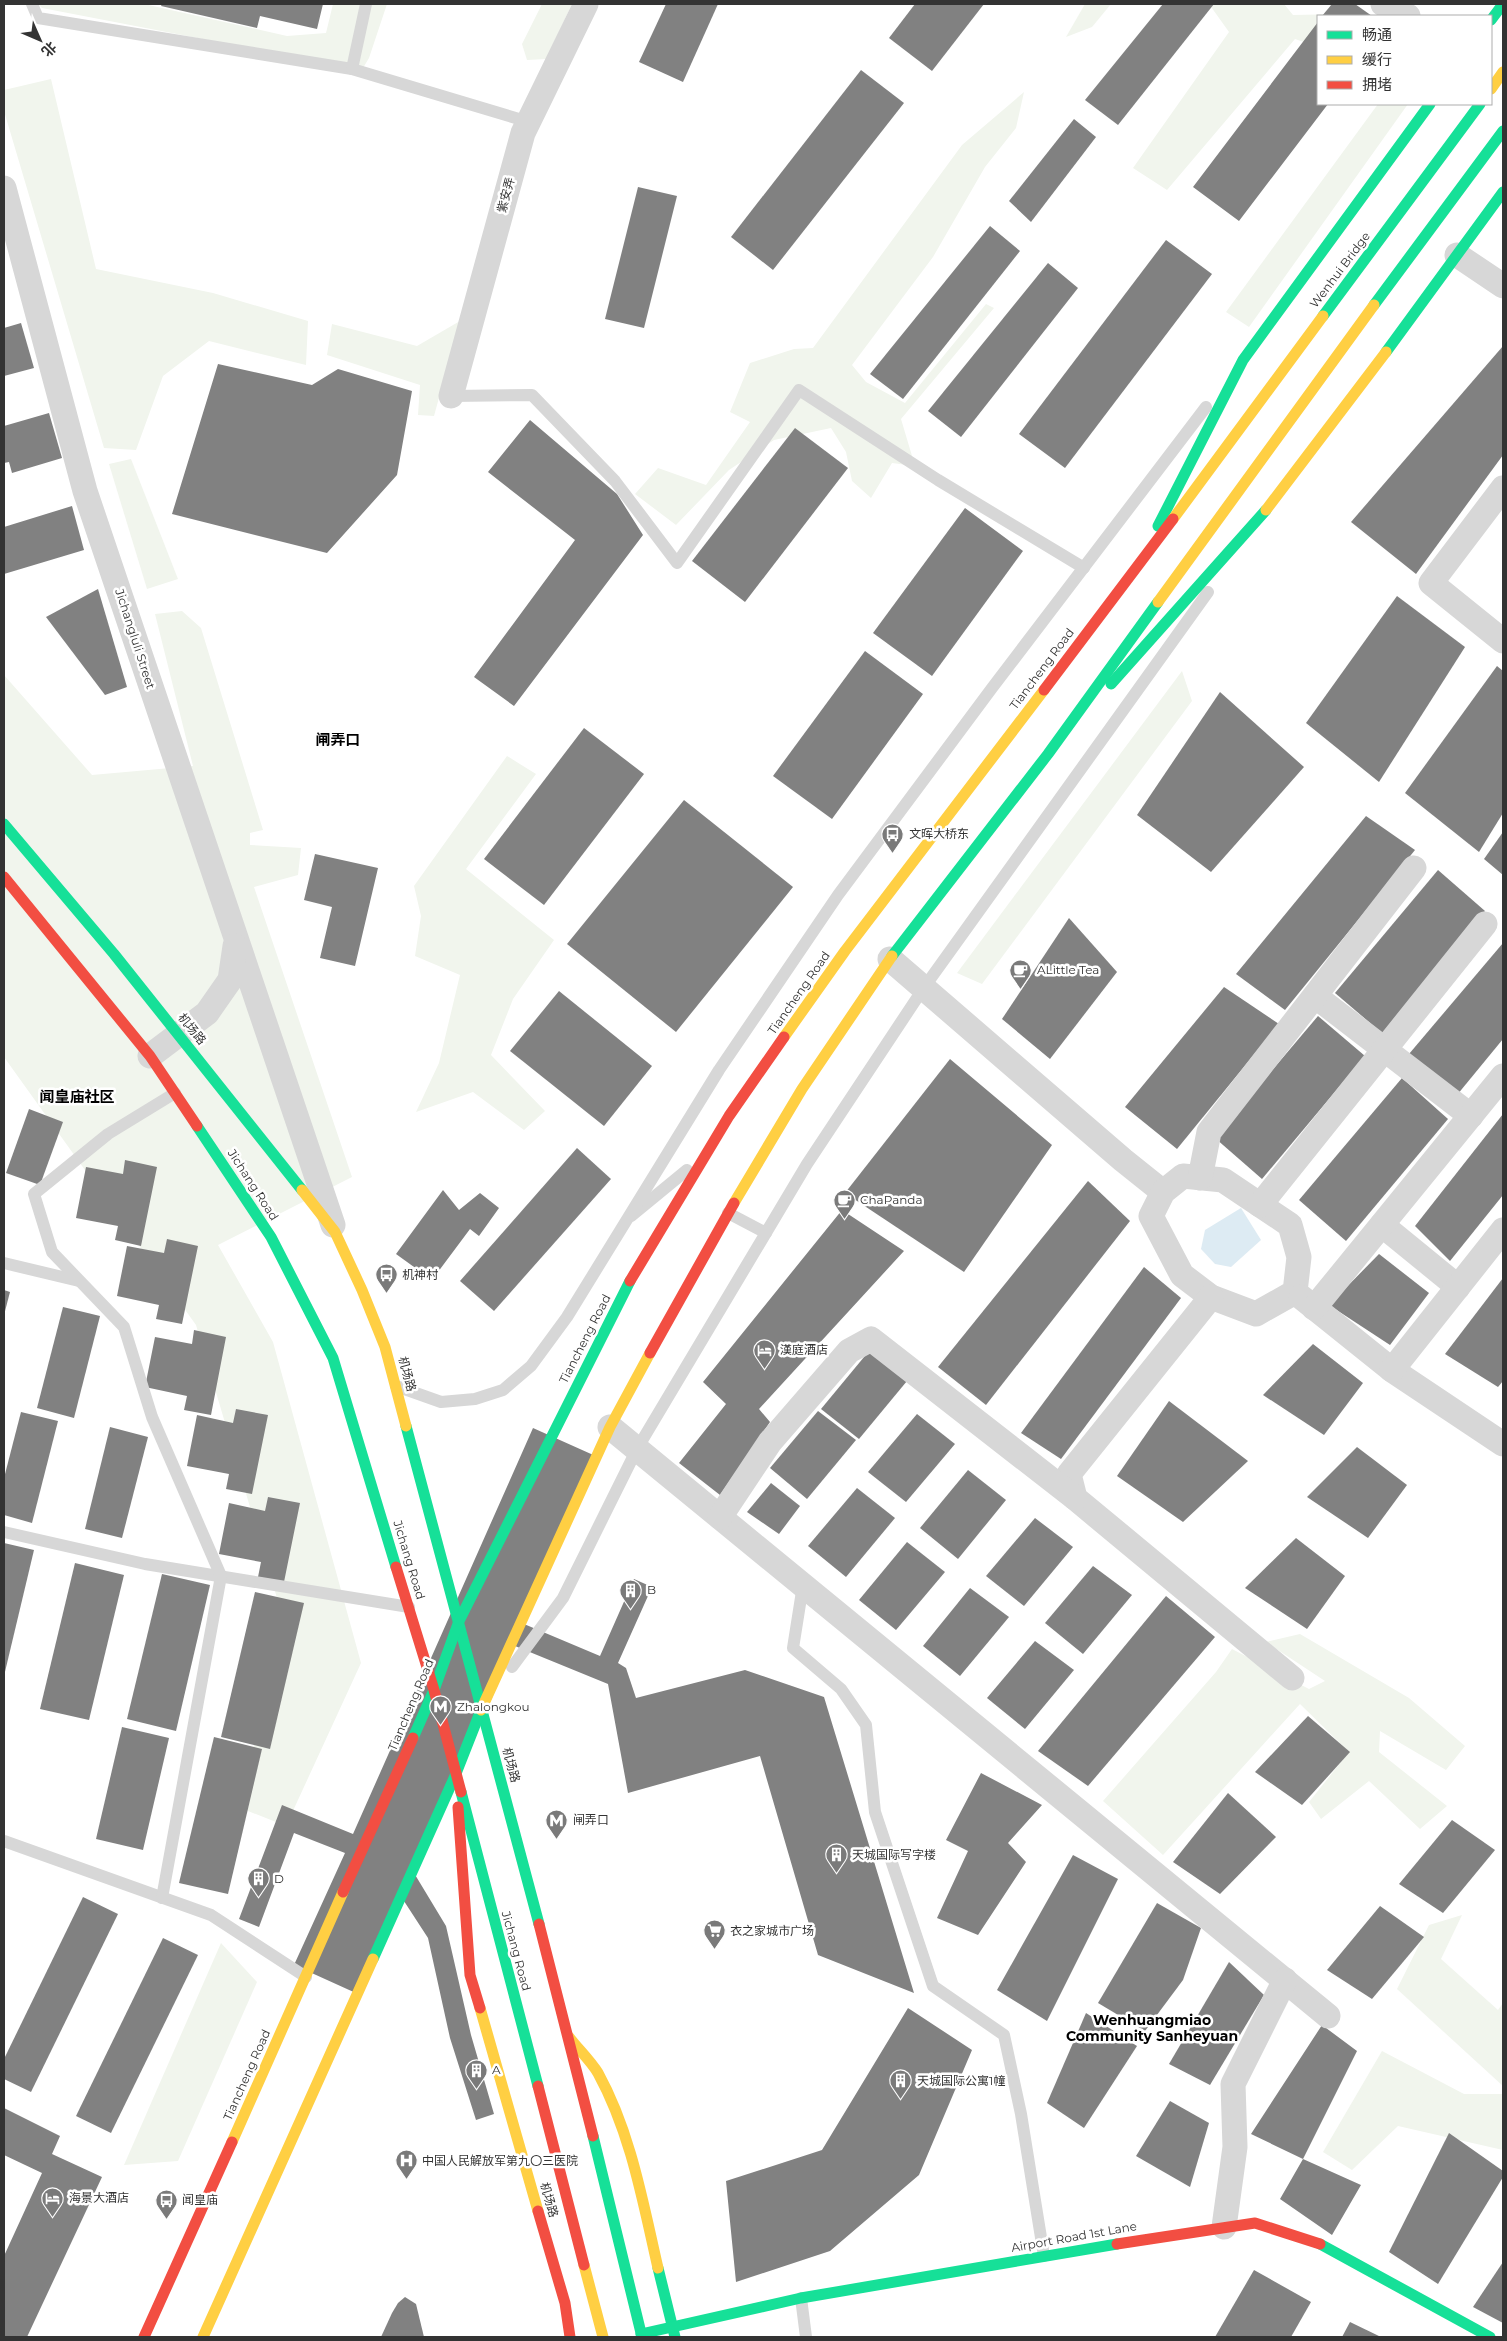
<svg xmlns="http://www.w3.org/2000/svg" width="1507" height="2341" viewBox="0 0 1507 2341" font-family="Montserrat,'Noto Sans SC',sans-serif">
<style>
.green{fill:#f1f5ed}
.water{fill:#ddebf3}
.building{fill:#818181}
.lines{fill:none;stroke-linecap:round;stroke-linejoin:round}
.lane{stroke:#d7d7d7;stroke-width:12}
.street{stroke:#d7d7d7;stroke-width:25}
.fast{stroke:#16e098;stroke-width:11}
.slow{stroke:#ffcf43;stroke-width:11}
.jam{stroke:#f24e42;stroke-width:11}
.labels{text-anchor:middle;stroke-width:5;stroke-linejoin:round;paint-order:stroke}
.street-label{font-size:12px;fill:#333;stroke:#fff}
.poi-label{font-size:12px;fill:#333;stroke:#fff;text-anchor:start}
.neighbourhood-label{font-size:14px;font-weight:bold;fill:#000;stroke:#fff}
.quarter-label{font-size:15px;font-weight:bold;fill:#000;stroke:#fff}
</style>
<rect width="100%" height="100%" fill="#fff"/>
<g class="green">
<path d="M38,4H144L287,36L326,33L333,4H387L369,58L363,68L312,60L42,8Z"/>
<path d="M542,4H572L546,59L527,60L522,44Z"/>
<path d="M1085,4H1111L1092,27L1066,37Z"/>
<path d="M1209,4H1284L1293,15L1342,14L1348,16H1318V47L1295,39L1167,190L1133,168L1229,32Z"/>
<path d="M51,79L96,269L213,293L308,321L306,365L209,341L163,376L136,450L104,448L4,111V90Z"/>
<path d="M1024,92L1016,128L985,167L933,257L852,365L866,382L905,403L986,304L994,308L901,419L915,466L892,463L871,498L852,481L846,452L831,428L774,440L729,470L676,525L635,494L658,468L706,485L750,422L730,412L750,363L794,349L813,348L962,145Z"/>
<path d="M1378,104H1408L1249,327L1226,312Z"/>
<path d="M460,321L434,416L418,415L420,385L327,355L332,324L417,346Z"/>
<path d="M131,459L178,579L147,589L109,464Z"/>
<path d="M182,611L201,628L263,830L250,833V845L301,848L298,875L254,887L352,1177L218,1245L273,1342L361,1663L286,1826L238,1807L285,1625L196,1325L4,1057V675L92,775L193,766L155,614Z"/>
<path d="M1182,671L1192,701L982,984L957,973Z"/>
<path d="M507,756L536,774L466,869L554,940L513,999L491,1055L545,1111L524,1130L473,1092L416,1112L439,1063L460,975L415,956L421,916L414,886Z"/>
<path d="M1300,1634L1409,1698L1465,1746L1446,1770L1380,1731L1379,1752L1447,1806L1420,1829L1369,1781L1321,1819L1309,1802L1349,1752L1300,1704L1163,1855L1103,1801L1216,1672L1232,1649L1309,1689L1325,1681L1266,1642Z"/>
<path d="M1462,1915L1441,1959L1498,2010L1503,2003V2086L1397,1989L1429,1925Z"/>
<path d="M221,1943L257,1982L178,2161L124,2165Z"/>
<path d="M1382,2051L1464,2094H1503V2150L1398,2126L1352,2170L1323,2152Z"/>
</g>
<path class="water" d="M1241,1208L1261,1240L1231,1267L1215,1264L1201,1249L1205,1230Z"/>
<g class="building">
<path d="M162,4H323L317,29L260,16L257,28L161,6Z"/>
<path d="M666,4H718L683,82L639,62Z"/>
<path d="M915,4H984L932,71L889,38Z"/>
<path d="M1163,4H1214L1118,125L1085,100Z"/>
<path d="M1332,4H1355L1372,16H1322Z"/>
<path d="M1318,22V104H1328L1239,221L1193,187Z"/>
<path d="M861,70L904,103L773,270L731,237Z"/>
<path d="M1074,119L1096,137L1031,222L1009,201Z"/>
<path d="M638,187L677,196L644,328L605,319Z"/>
<path d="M990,226L1020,251L903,399L870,374Z"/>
<path d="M1166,240L1212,274L1065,468L1019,434Z"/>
<path d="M1048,263L1078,288L961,437L928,411Z"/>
<path d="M21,323L34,368L4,376V328Z"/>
<path d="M1503,346V455L1416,574L1351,522Z"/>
<path d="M218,364L312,385L338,369L412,391L397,475L327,553L172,514Z"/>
<path d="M49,413L62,458L12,473L9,462L4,463V426Z"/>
<path d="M530,420L617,494L643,535L514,706L474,677L575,540L488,472Z"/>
<path d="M795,428L848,468L745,602L692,561Z"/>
<path d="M72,506L84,550L4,574V527Z"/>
<path d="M965,508L1023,551L932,676L873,633Z"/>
<path d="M98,589L127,687L105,695L46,617Z"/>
<path d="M1397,596L1465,647L1379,782L1306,723Z"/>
<path d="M865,651L923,694L832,819L773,776Z"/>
<path d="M1497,666L1503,671V813L1479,852L1405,793Z"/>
<path d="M1220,692L1304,767L1211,872L1137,815Z"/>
<path d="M584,728L644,774L544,905L484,859Z"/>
<path d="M684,800L793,887L676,1032L567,944Z"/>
<path d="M1366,816L1415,850L1285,1010L1236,974Z"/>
<path d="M1503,832V875L1484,859Z"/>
<path d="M315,854L378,868L355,966L320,958L332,907L304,900Z"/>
<path d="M1438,870L1485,911L1383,1034L1335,993Z"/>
<path d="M1069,918L1117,972L1050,1059L1002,1019Z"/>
<path d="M1503,943V1039L1457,1095L1409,1054Z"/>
<path d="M1224,987L1279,1024L1177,1149L1125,1107Z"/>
<path d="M559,991L652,1066L604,1126L510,1051Z"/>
<path d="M1318,1016L1365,1056L1262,1179L1215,1138Z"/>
<path d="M950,1059L1052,1145L964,1272L845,1193Z"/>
<path d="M1402,1078L1448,1119L1346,1241L1299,1200Z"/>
<path d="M29,1109L63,1122L40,1185L6,1173Z"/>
<path d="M1503,1114V1195L1450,1261L1415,1226Z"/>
<path d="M577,1148L611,1179L494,1311L460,1281Z"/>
<path d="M125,1160L157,1167L141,1246L115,1240L118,1226L76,1218L86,1167L123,1174Z"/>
<path d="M1088,1181L1130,1221L986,1405L938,1367Z"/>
<path d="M443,1190L459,1210L480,1193L499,1208L479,1236L470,1229L432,1280L396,1254Z"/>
<path d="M842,1210L904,1251L759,1409L770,1422L720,1495L679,1463L726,1404L703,1382Z"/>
<path d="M167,1239L198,1246L182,1324L156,1319L159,1305L117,1296L127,1246L164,1253Z"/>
<path d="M1379,1254L1429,1293L1390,1345L1329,1305Z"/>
<path d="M1144,1267L1181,1298L1061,1459L1021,1433Z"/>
<path d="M1503,1278V1381L1498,1387L1445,1354Z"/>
<path d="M4,1290L10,1292L4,1315Z"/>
<path d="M63,1307L100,1316L74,1418L37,1408Z"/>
<path d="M194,1330L226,1337L211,1415L184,1410L187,1396L145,1387L155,1337L192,1344Z"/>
<path d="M1313,1344L1363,1383L1324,1435L1263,1395Z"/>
<path d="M869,1351L907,1381L859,1439L821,1409Z"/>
<path d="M1169,1401L1248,1461L1183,1522L1117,1476Z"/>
<path d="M236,1409L268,1415L252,1494L226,1489L229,1474L187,1466L197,1415L233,1423Z"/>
<path d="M818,1411L856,1440L807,1499L770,1468Z"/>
<path d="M21,1412L58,1421L32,1523L4,1515V1478Z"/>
<path d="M917,1414L955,1444L906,1502L868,1472Z"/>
<path d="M110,1427L148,1437L122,1538L85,1529Z"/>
<path d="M533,1428L600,1458L524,1624L600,1656L634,1579L652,1587L618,1663L626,1668L636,1698L745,1670L824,1697L914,1993L818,1955L760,1756L628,1793L608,1684L515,1646L414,1873L446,1926L471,2035L494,2114L476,2120L450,2038L428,1938L402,1898L358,1994L294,1965L345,1853L294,1833L259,1927L239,1919L282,1805L353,1834Z"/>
<path d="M1357,1447L1407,1485L1368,1538L1307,1497Z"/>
<path d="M968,1470L1006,1500L958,1559L920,1528Z"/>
<path d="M771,1483L800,1506L779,1534L747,1512Z"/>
<path d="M857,1488L895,1518L846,1577L808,1546Z"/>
<path d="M268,1497L300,1503L284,1582L258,1577L261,1562L219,1554L229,1503L265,1511Z"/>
<path d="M1035,1518L1073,1547L1024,1606L986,1576Z"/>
<path d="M1296,1538L1345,1576L1307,1629L1245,1588Z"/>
<path d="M907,1542L945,1572L896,1630L859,1600Z"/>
<path d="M4,1543L34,1550L4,1676Z"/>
<path d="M75,1563L124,1575L89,1720L40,1709Z"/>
<path d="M1093,1566L1132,1595L1083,1654L1045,1623Z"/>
<path d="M162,1574L210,1585L176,1731L127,1719Z"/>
<path d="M970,1588L1009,1617L960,1676L923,1646Z"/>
<path d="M255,1592L304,1603L270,1749L221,1737Z"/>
<path d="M1166,1596L1215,1637L1088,1786L1038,1751Z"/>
<path d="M1035,1641L1074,1670L1025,1729L987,1698Z"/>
<path d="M1308,1716L1350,1752L1302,1805L1255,1772Z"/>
<path d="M122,1727L169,1738L143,1850L96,1839Z"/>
<path d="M214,1737L262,1749L228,1894L179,1883Z"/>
<path d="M981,1773L1042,1805L1008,1843L1026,1862L978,1935L937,1918L968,1851L946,1840Z"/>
<path d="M1228,1793L1276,1837L1220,1894L1173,1862Z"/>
<path d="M1452,1820L1495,1850L1443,1913L1399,1884Z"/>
<path d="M1073,1855L1118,1879L1047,2021L997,1990Z"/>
<path d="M83,1897L118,1914L31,2092L4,2079V2059Z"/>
<path d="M1157,1903L1201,1928L1183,1980L1145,2031L1098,2003Z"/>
<path d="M1380,1906L1424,1937L1372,1999L1327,1970Z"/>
<path d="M163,1938L198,1955L111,2133L76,2116Z"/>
<path d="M1229,1962L1264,1995L1210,2085L1169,2064Z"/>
<path d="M908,2008L972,2050L919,2175L830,2251L736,2282L726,2181L822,2150Z"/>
<path d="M1086,2013L1137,2046L1084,2128L1047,2103Z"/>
<path d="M1322,2025L1357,2051L1303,2159L1361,2185L1332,2235L1280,2199L1303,2159L1251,2134Z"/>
<path d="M1170,2101L1209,2123L1190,2187L1136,2156Z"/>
<path d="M4,2108L60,2136L52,2154L102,2177L27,2337H4V2256L42,2173L4,2155Z"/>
<path d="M1449,2133L1503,2171V2177L1438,2284L1389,2252Z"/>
<path d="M1503,2262V2323L1473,2307Z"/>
<path d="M1254,2270L1311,2302L1291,2337H1215Z"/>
<path d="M405,2297L416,2304L424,2337H381L392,2313L398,2303Z"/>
<path d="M1350,2322L1381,2337H1342Z"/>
</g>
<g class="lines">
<g class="lane">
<path d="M32,4L38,18L352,69L529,122"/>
<path d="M352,69L366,4"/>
<path d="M451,396L532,395L615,481L677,563L799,390L938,480L1084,568"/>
<path d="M728,1213L766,1233"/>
<path d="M631,1216L687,1170"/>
<path d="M4,1263L79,1281"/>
<path d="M396,1386L441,1402L475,1399L503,1390L531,1366L567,1317L719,1070L838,895L992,688L1206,407"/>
<path d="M4,1532L145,1564L409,1607"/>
<path d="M803,1585L793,1648L841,1689L866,1725L875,1812L933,1986L1004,2035L1021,2114L1044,2256"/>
<path d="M512,1667L563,1598L637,1449L807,1164L923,989L1208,592"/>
<path d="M4,1841L211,1915L306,1977"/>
<path d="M162,1898L221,1576L152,1417L124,1327L52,1252L34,1194L108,1134L175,1093"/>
<path d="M801,2298L806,2337"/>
</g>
<g class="street">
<path d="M1383,4L1408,16"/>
<path d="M4,188L85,491L333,1225"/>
<path d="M1457,255L1503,286"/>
<path d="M451,396L523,133L586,4"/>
<path d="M1503,488L1431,583L1503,641"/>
<path d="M890,959L1123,1160L1163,1192"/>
<path d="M1315,996L1471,1116"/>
<path d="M150,1056L207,1013L230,980L235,946"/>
<path d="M1183,1176L1223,1180L1290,1225L1299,1257L1295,1292L1256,1314L1211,1297L1182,1275L1151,1216L1163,1192Z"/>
<path d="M1200,1178L1209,1132L1414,868"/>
<path d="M1260,1205L1485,924"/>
<path d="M1382,1225L1458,1287"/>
<path d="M1211,1297L1069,1474L1075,1498L1292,1678"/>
<path d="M1301,1297L1392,1370L1503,1444"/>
<path d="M1314,1308L1503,1076"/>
<path d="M1392,1370L1503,1230"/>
<path d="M610,1427L1328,2016"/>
<path d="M720,1517L770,1442L849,1351L871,1339L1075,1498"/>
<path d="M1224,2227L1235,2147L1233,2084L1285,1980"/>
</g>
<g class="fast">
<path d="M1491,20L1503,4"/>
<path d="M1374,305L1503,131"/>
<path d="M1323,316L1480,104"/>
<path d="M1386,352L1503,192"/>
<path d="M1158,526L1243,360L1430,104"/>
<path d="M1111,684L1266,510"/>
<path d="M4,824L114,954L302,1190"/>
<path d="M892,956L1048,754L1158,602"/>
<path d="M197,1126L271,1237L333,1358L396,1567"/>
<path d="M406,1426L539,1924"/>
<path d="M413,1738L434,1690L459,1621L630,1281"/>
<path d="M461,1792L538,2086"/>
<path d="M373,1959L455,1776L481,1710"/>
<path d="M593,2136L642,2337"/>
<path d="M1320,2244L1490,2337"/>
<path d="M658,2268L675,2337"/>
<path d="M641,2334L801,2298L1117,2244"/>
</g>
<g class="slow">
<path d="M1491,89L1503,72"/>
<path d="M1266,510L1386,352"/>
<path d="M1173,519L1323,316"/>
<path d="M1158,602L1374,305"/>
<path d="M784,1037L845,951L1044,690"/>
<path d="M302,1190L335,1232L362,1290L385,1347L406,1426"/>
<path d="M734,1203L802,1089L892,956"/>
<path d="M481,1710L610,1427L650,1353"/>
<path d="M480,2008L538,2211"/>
<path d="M569,2037C578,2049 590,2060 598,2073C631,2133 643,2203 658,2268"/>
<path d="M232,2142L343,1892"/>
<path d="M584,2265L603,2337"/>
<path d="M203,2337L373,1959"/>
</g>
<g class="jam">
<path d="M1044,690L1173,519"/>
<path d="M4,877L150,1056L197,1126"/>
<path d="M630,1281L729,1116L784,1037"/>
<path d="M650,1353L734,1203"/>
<path d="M396,1567L434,1690L461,1792"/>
<path d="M458,1807L470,1975L480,2008"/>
<path d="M343,1892L413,1738"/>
<path d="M539,1924L593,2136"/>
<path d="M538,2086L584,2265"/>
<path d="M538,2211L565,2303L570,2337"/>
<path d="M1117,2244L1255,2223L1320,2244"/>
<path d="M144,2337L232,2142"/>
</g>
</g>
<defs>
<symbol id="bus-pin" viewBox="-11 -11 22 30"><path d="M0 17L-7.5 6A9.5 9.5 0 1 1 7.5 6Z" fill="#7a7a7a" stroke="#fff"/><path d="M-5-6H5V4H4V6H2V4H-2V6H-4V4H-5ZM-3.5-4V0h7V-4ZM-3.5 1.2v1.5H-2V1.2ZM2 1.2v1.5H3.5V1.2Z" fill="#fff"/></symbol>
<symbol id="cafe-pin" viewBox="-11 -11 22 30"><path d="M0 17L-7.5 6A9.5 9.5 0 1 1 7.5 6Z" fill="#7a7a7a" stroke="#fff"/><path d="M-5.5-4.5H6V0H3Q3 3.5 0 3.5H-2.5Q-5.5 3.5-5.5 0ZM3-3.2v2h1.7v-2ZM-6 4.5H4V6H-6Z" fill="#fff"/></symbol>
<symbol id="hotel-pin" viewBox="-11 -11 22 30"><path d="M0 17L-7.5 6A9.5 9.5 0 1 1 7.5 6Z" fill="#7a7a7a" stroke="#fff"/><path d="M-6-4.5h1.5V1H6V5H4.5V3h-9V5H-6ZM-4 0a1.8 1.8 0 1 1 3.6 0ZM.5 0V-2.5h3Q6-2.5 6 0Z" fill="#fff"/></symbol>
<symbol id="building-pin" viewBox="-11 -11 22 30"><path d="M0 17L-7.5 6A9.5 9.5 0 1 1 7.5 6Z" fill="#7a7a7a" stroke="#fff"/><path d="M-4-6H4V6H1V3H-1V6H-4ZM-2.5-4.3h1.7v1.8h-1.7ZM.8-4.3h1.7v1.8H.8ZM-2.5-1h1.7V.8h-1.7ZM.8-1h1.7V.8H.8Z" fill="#fff"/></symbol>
<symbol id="metro-pin" viewBox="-11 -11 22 30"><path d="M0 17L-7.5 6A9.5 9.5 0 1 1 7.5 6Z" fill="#7a7a7a" stroke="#fff"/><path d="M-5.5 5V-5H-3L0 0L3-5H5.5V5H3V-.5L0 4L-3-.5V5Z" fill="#fff"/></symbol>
<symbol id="supermarket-pin" viewBox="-11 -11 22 30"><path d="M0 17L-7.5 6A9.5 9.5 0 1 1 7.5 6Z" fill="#7a7a7a" stroke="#fff"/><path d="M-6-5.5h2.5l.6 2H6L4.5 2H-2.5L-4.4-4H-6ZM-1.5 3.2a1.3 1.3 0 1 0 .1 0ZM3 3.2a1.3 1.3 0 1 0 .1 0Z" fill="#fff"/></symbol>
<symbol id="hospital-pin" viewBox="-11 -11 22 30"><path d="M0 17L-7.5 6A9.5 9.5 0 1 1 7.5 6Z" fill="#7a7a7a" stroke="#fff"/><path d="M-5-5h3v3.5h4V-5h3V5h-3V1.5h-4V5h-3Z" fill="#fff"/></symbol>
</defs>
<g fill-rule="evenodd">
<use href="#bus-pin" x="880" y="822" width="25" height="34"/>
<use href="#cafe-pin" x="1008" y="958" width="25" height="34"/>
<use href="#cafe-pin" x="832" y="1188" width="25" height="34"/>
<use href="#bus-pin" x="374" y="1262" width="25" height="34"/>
<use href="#hotel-pin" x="752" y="1338" width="25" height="34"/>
<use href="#building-pin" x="618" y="1578" width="25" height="34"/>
<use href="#metro-pin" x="428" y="1694" width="25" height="34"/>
<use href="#metro-pin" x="544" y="1808" width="25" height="34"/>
<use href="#building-pin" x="824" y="1842" width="25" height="34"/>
<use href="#building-pin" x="246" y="1866" width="25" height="34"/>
<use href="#supermarket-pin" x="702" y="1918" width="25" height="34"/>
<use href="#building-pin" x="464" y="2058" width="25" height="34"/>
<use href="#building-pin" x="888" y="2068" width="25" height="34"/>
<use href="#hospital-pin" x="394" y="2148" width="25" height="34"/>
<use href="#hotel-pin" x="40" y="2186" width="25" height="34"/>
<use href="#bus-pin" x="154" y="2188" width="25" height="34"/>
</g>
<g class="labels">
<g class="street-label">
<text transform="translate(506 195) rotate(-75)" y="4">紫安弄</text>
<text transform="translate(1340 270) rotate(-53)" y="4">Wenhui Bridge</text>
<text transform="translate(135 639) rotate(72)" y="4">Jichangluli Street</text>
<text transform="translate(1042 669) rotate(-53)" y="4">Tiancheng Road</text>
<text transform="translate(799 993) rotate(-55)" y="4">Tiancheng Road</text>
<text transform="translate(192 1029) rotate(51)" y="4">机场路</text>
<text transform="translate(253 1185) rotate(57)" y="4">Jichang Road</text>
<text transform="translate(585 1339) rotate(-63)" y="4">Tiancheng Road</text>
<text transform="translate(407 1374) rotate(75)" y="4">机场路</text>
<text transform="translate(409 1560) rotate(73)" y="4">Jichang Road</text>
<text transform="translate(411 1705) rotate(-67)" y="4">Tiancheng Road</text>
<text transform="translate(511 1765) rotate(75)" y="4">机场路</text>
<text transform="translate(516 1951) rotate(75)" y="4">Jichang Road</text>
<text transform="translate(247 2075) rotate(-66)" y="4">Tiancheng Road</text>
<text transform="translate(549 2200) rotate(74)" y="4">机场路</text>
<text transform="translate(1074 2237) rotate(-10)" y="4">Airport Road 1st Lane</text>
</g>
<g class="poi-label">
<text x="909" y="838">文晖大桥东</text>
<text x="1037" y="974">ALittle Tea</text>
<text x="860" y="1204">ChaPanda</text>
<text x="402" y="1279">机神村</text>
<text x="780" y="1354">漢庭酒店</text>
<text x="647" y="1594">B</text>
<text x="457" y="1711">Zhalongkou</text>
<text x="573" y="1824">闸弄口</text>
<text x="852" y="1859">天城国际写字楼</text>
<text x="274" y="1883">D</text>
<text x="730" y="1935">衣之家城市广场</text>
<text x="492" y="2074">A</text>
<text x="917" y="2085">天城国际公寓1幢</text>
<text x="422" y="2165">中国人民解放军第九〇三医院</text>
<text x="69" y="2202">海景大酒店</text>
<text x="182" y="2204">闻皇庙</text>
</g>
<g class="neighbourhood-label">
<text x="1152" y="2025">Wenhuangmiao<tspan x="1152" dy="16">Community Sanheyuan</tspan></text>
</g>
<g class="quarter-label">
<text x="338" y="745">闸弄口</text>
<text x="77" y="1102">闻皇庙社区</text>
</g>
</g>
<rect width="1507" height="2341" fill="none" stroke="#333333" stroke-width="10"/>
<rect x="1317" y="15" width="175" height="90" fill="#ffffff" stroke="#adadad"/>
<rect x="1327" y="31" width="25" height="8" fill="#16e098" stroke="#adadad"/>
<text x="1362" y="40" font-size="15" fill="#333333">畅通</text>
<rect x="1327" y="56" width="25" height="8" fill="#ffcf43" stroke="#adadad"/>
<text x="1362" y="65" font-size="15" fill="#333333">缓行</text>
<rect x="1327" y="81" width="25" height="8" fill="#f24e42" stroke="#adadad"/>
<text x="1362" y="90" font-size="15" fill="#333333">拥堵</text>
<g transform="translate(40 40) rotate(135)" stroke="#ffffff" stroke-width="4" paint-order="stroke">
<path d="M0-4L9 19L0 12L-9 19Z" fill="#333333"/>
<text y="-8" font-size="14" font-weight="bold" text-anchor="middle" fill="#333333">北</text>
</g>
</svg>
